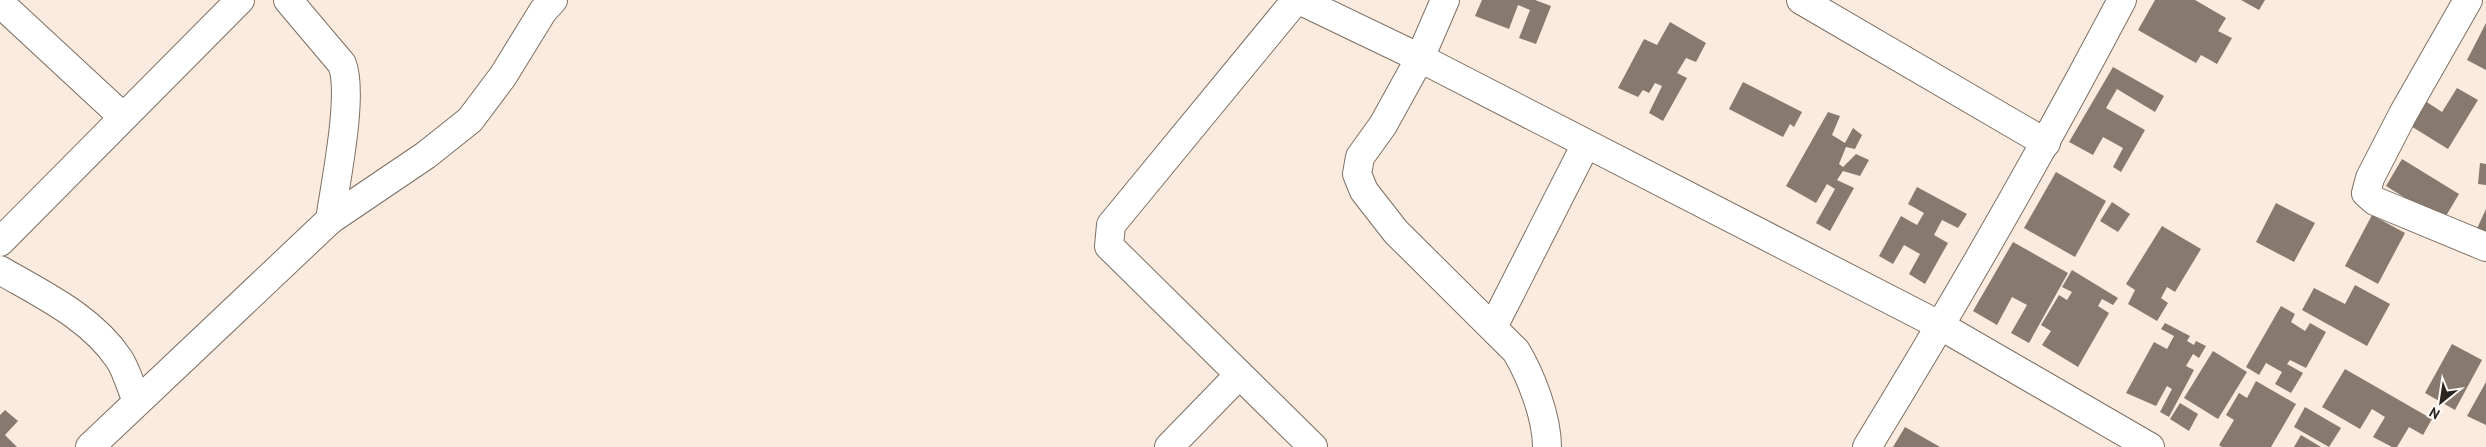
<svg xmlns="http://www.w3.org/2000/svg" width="2486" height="447" viewBox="0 0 2486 447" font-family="'PT Sans',sans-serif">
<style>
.building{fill:#87796e}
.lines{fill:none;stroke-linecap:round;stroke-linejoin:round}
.minor-casing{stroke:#7c6f63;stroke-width:30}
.minor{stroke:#fff;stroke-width:28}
</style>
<rect width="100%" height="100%" fill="#faebde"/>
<g class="building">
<path d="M1482,0H1535L1551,6L1536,44L1519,38L1530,10L1518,5L1509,29L1475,16Z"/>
<path d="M2155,0H2195L2226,18L2218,31L2232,38L2217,64L2201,55L2196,63L2138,30Z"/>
<path d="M2241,0H2265L2259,10Z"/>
<path d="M1670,22L1706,43L1696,62L1686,58L1677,73L1687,78L1663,121L1649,113L1662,86L1655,83L1649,93L1643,90L1638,97L1618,88L1644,39L1657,45Z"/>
<path d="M2486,23V70L2467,60Z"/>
<path d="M2113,67L2164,96L2155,112L2117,89L2106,108L2145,130L2121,172L2113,167L2123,148L2103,137L2093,155L2069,142Z"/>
<path d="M1743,82L1802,112L1794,127L1790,124L1783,137L1729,109Z"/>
<path d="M2457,88L2478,100L2448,149L2401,120L2416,95L2442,112Z"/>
<path d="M1828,112L1840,116L1832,135L1845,143L1853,128L1862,135L1855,149L1846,147L1839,164L1843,167L1856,154L1869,160L1860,176L1843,171L1837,180L1854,188L1830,231L1816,223L1835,189L1827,184L1816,203L1786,186Z"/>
<path d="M2402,159L2459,194L2443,221L2386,186Z"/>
<path d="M2480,163L2486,164V185L2478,184Z"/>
<path d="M2056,172L2106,201L2075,257L2024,228Z"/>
<path d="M1917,187L1967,214L1958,228L1942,220L1934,235L1948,243L1925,284L1909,274L1920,254L1904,245L1893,264L1879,256L1901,216L1917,225L1924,213L1908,204Z"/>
<path d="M2112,202L2130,214L2118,232L2100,221Z"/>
<path d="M2276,203L2315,223L2294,262L2256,242Z"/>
<path d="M2486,209V238L2475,233Z"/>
<path d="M2372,215L2405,233L2378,284L2345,266Z"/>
<path d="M2162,226L2201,249L2175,292L2167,287L2161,298L2168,303L2157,321L2128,304L2135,290L2126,284Z"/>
<path d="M2013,242L2068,273L2029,343L2011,333L2027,305L2012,297L1997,325L1973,311Z"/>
<path d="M2072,270L2118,298L2113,305L2102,299L2098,306L2109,313L2078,367L2042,345L2051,331L2041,325L2059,295L2067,300L2072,292L2062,287Z"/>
<path d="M2355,285L2390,304L2367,346L2302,310L2314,288L2345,304Z"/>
<path d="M2281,306L2295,314L2291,322L2305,331L2310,323L2326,332L2306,368L2290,360L2287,364L2303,373L2291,393L2275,384L2282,372L2266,363L2259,375L2246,367Z"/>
<path d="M2165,323L2190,336L2187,341L2194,345L2196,341L2206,346L2199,358L2193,354L2186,366L2194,370L2169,417L2160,412L2172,389L2167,386L2156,406L2126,393L2154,342L2167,349L2174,336L2161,329Z"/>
<path d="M2452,344L2482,360L2455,410L2425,393Z"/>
<path d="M2213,351L2247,372L2218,419L2184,398Z"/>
<path d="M2345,369L2432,419L2423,435L2409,427L2397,447H2392L2373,437L2385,417L2372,409L2360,429L2322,407Z"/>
<path d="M2256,381L2296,404L2271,447H2222L2219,445L2234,420L2226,415L2239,393L2247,398Z"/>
<path d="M2486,382V425L2467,416Z"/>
<path d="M2180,403L2198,414L2189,431L2170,419Z"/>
<path d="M2305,407L2341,428L2329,447L2294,427Z"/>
<path d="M5,410L18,421L5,435L17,447H0V415Z"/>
<path d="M1905,427L1940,447H1893Z"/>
<path d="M2301,435L2321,447H2294Z"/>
</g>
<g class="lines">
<defs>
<g id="minor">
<path d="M288,0L342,64C354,94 335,185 330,220"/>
<path d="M1296,0L1111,225L1109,246L1313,447"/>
<path d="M1299,0L1420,58L1941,326L2150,447"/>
<path d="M1445,0L1420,58L1383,125L1360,157L1357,174L1364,191L1396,232L1516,351C1531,376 1547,417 1547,447"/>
<path d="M1801,0L2046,143"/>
<path d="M2468,0L2403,114L2370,178L2366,193L2375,201L2486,247"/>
<path d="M0,3L123,117"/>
<path d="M0,242L240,0"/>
<path d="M0,270C41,294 91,317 119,359C127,371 131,388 137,401"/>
<path d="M1493,327L1586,144"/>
<path d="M90,447L330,220L426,155L470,120L503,76L543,11L553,0"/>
<path d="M1169,447L1239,375"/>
<path d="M1867,447C1957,300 2042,152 2122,0"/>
</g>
</defs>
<use href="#minor" class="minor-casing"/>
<use href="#minor" class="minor"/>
</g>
<g transform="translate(2441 402) rotate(210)" stroke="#fefbf8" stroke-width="4" paint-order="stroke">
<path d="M0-4L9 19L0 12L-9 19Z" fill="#2a2520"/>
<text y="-8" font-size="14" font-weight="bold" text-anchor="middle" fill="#2a2520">N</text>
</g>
</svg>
